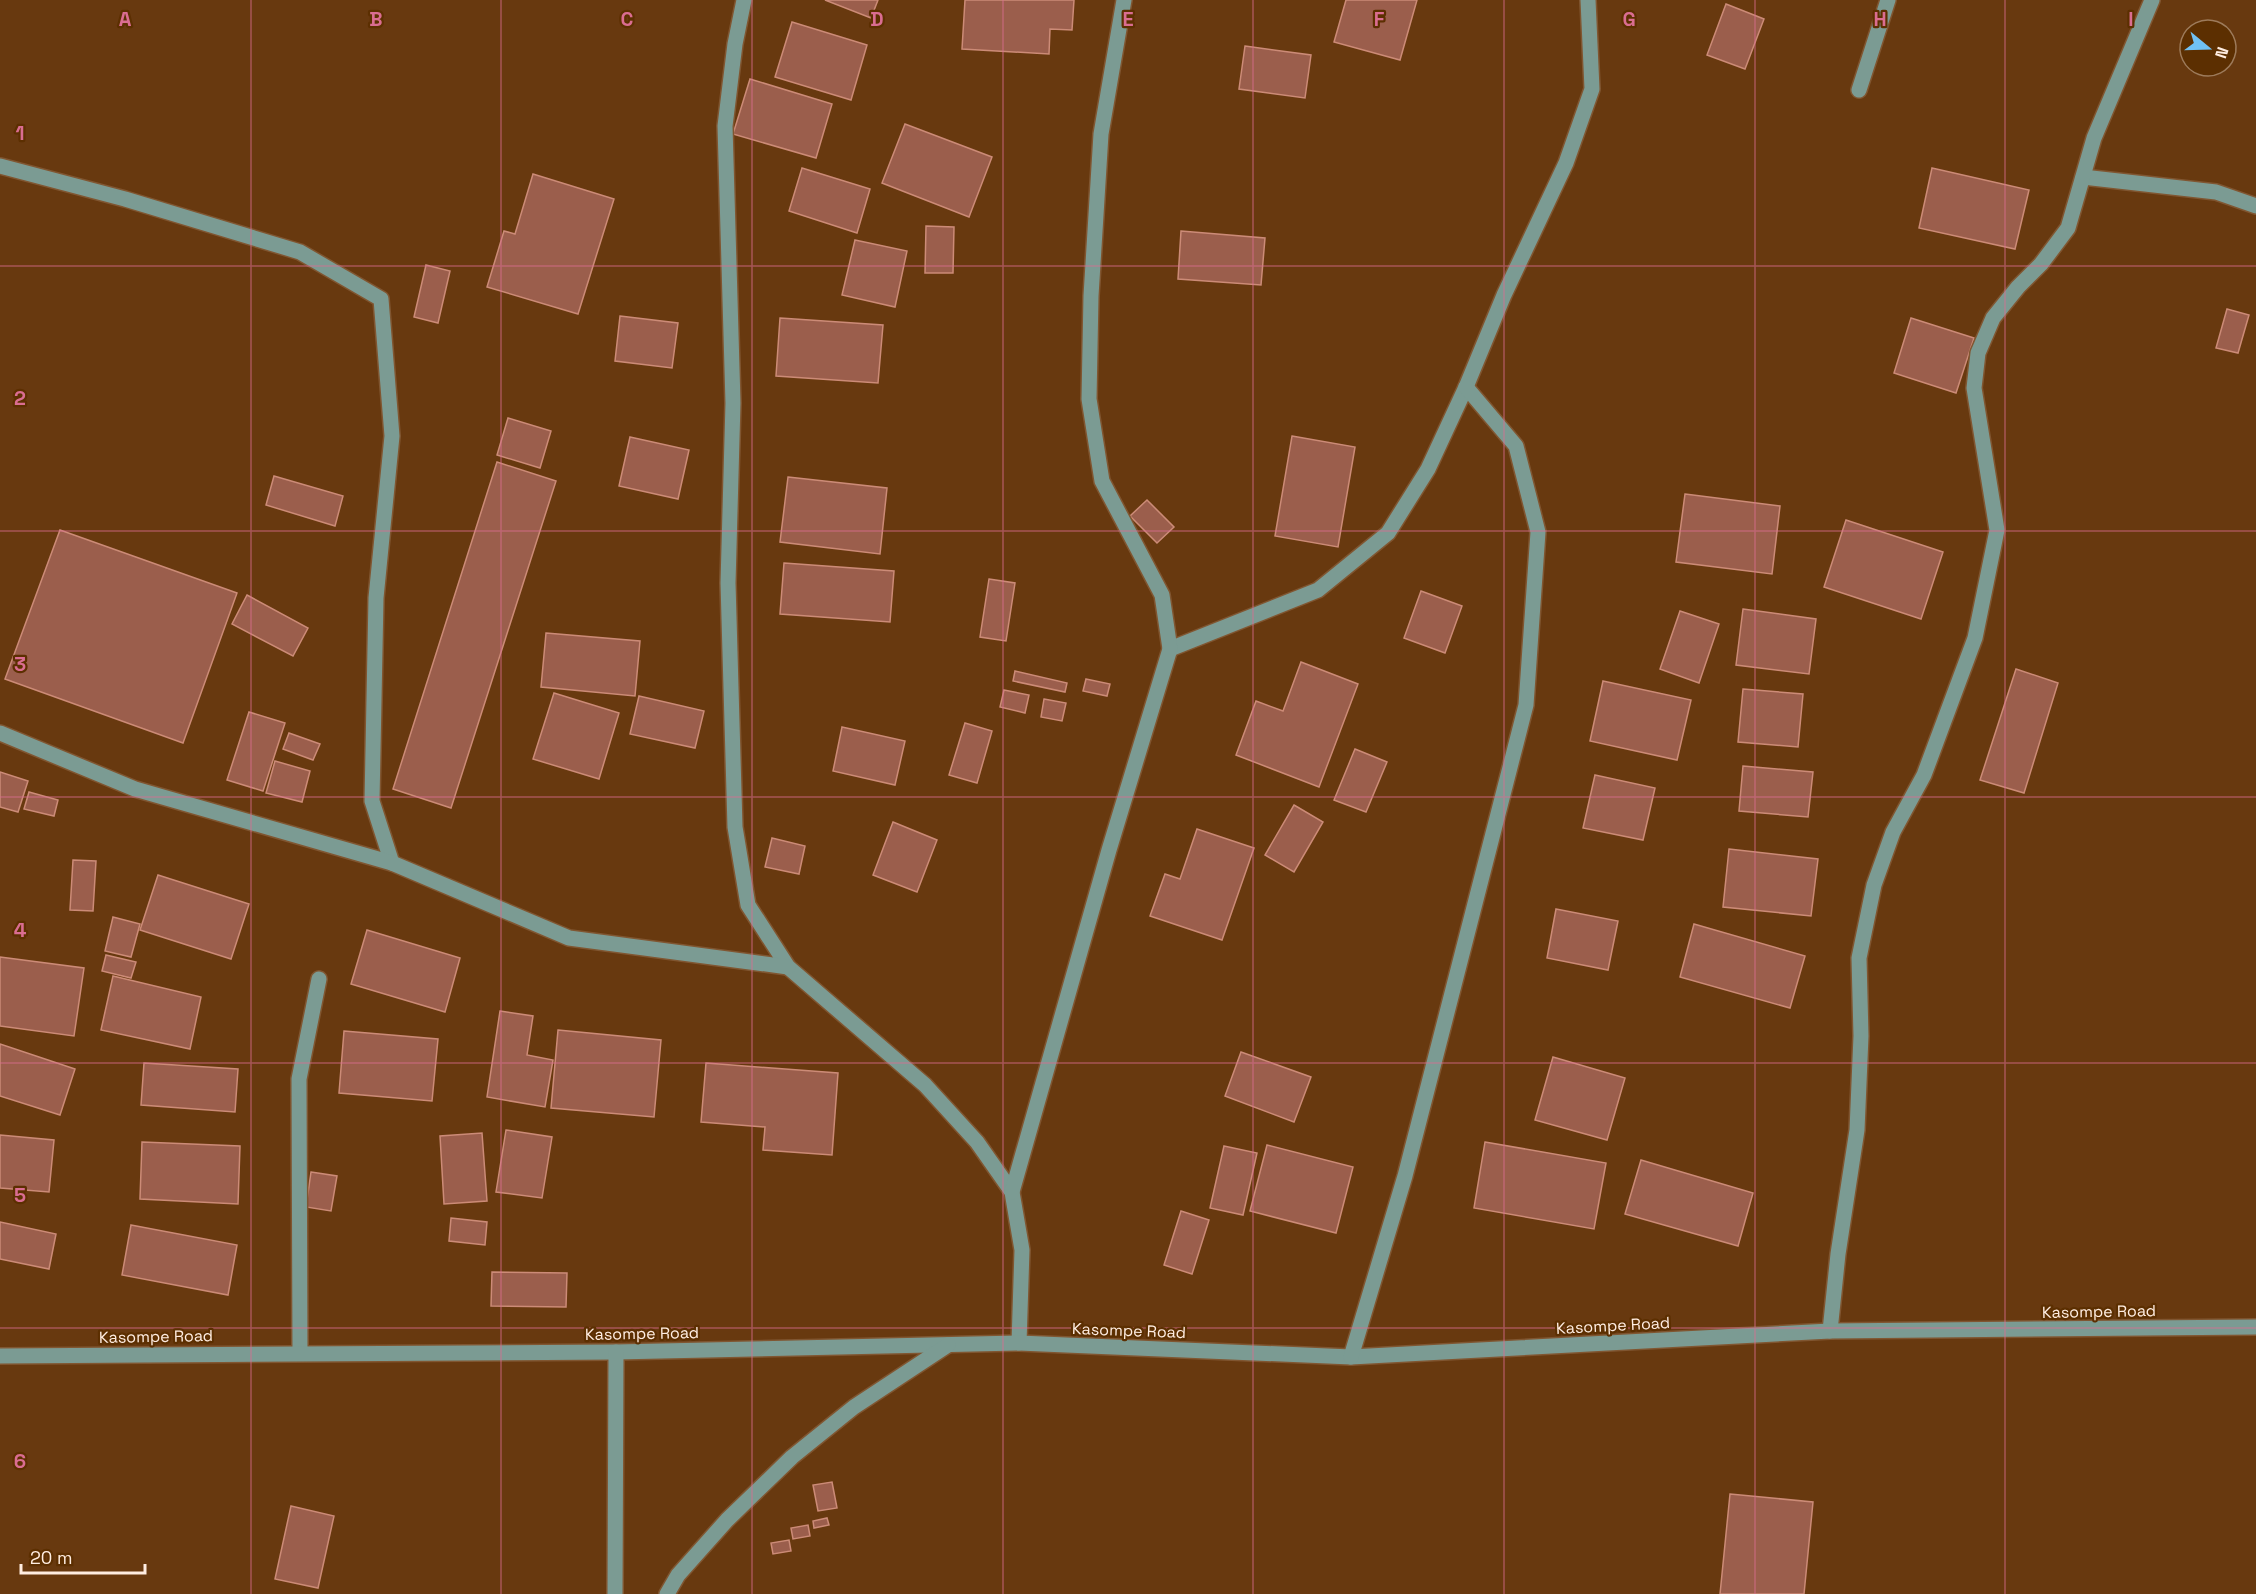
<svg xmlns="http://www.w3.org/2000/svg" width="2256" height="1594" viewBox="0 0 2256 1594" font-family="'Space Grotesk',sans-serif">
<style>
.building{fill:#9b5e4c;stroke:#cc8b77;stroke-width:1.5}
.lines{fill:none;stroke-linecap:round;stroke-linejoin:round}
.minor-casing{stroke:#805631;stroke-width:18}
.minor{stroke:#7b9b93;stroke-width:15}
.grid{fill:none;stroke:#da6d91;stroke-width:1.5;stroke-opacity:0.55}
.labels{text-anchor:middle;stroke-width:4.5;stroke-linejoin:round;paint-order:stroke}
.street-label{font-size:16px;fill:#ffede1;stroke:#5c2f01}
.grid-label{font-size:20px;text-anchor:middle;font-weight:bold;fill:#da6d91;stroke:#5c2f01;stroke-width:4.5;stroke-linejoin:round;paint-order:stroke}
</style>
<rect width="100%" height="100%" fill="#68390f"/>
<g class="building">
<path d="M825,0H878L871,18Z"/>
<path d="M965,0H1074L1072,30L1050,29L1049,54L962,49Z"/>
<path d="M1346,0H1417L1400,60L1334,42Z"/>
<path d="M1726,4L1764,19L1745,69L1707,55Z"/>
<path d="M792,22L867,45L851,100L775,77Z"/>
<path d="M1245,46L1311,55L1305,98L1239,89Z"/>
<path d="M750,79L832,104L816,158L733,134Z"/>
<path d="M905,124L992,157L969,217L882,183Z"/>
<path d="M802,168L870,189L857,233L789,211Z"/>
<path d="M1932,168L2029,190L2015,249L1919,228Z"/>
<path d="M533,174L614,199L578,314L487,287L504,231L515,234Z"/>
<path d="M926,226L954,227L953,273H925Z"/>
<path d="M1181,231L1265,238L1261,285L1178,279Z"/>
<path d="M855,240L907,251L895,307L842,295Z"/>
<path d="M426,265L450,271L438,323L414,317Z"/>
<path d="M2227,309L2249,315L2238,353L2216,348Z"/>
<path d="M620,316L678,323L672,368L615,361Z"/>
<path d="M780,318L883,325L878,383L776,376Z"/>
<path d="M1911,318L1974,338L1956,393L1894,373Z"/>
<path d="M508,418L551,431L540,468L497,455Z"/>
<path d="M1292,436L1355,447L1338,547L1275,536Z"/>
<path d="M630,437L689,450L678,499L619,486Z"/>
<path d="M497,462L556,481L451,808L393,789Z"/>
<path d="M274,476L343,496L335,526L266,505Z"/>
<path d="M788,477L887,488L880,554L780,542Z"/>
<path d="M1685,494L1780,506L1772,574L1676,562Z"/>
<path d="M1147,500L1174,527L1157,543L1130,516Z"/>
<path d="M1846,520L1943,552L1921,619L1824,587Z"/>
<path d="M60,530L237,593L183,743L5,679Z"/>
<path d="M784,563L894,571L890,622L780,614Z"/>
<path d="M989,579L1015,583L1006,641L980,637Z"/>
<path d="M1421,591L1462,606L1445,653L1404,638Z"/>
<path d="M247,595L308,628L293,656L232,624Z"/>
<path d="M1743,609L1816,619L1809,674L1736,665Z"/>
<path d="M1680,611L1719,624L1699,683L1660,669Z"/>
<path d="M546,633L640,641L635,696L541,687Z"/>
<path d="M1301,662L1358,684L1319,787L1236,755L1256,701L1283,711Z"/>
<path d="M2016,669L2058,683L2024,793L1980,780Z"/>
<path d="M1015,671L1067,683L1065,692L1013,681Z"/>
<path d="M1086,679L1110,684L1107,696L1083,691Z"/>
<path d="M1603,681L1691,700L1677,760L1590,741Z"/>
<path d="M1743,689L1803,694L1798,747L1738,742Z"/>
<path d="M1004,690L1029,695L1025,713L1000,707Z"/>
<path d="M554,693L619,713L599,779L533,759Z"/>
<path d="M639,696L704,711L695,748L630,734Z"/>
<path d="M1044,699L1066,703L1062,721L1041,717Z"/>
<path d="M249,712L285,723L263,791L227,780Z"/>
<path d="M965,723L992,731L977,783L949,775Z"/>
<path d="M842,727L905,741L895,785L833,771Z"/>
<path d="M289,733L320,744L313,760L283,749Z"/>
<path d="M1355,749L1387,762L1366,812L1334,800Z"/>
<path d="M275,761L310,771L302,802L266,793Z"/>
<path d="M1743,766L1813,772L1808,817L1739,811Z"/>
<path d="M0,772L28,781L18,812L0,807Z"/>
<path d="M1595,775L1655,788L1643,840L1583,828Z"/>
<path d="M29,792L58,800L54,816L24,809Z"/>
<path d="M1294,805L1323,822L1294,872L1265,855Z"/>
<path d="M893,822L937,840L917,892L873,875Z"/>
<path d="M1197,829L1254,848L1222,940L1150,916L1165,874L1180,879Z"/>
<path d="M772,838L805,846L799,874L765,867Z"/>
<path d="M1729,849L1818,859L1811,916L1723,907Z"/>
<path d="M73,860L96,861L93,911L70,910Z"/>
<path d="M158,875L249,904L231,959L140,930Z"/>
<path d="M1556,909L1618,921L1608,970L1547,958Z"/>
<path d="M113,917L140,924L131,957L105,951Z"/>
<path d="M1694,924L1805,956L1790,1008L1680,977Z"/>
<path d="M367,930L460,958L445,1012L351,984Z"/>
<path d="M106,955L136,962L131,978L102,971Z"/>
<path d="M0,957L84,968L74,1036L0,1026Z"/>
<path d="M113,976L201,997L190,1049L101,1030Z"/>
<path d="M500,1011L533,1016L527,1055L553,1060L545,1107L487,1097Z"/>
<path d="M558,1030L661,1040L654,1117L551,1108Z"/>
<path d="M344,1031L438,1039L432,1101L339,1093Z"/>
<path d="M0,1044L75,1069L60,1115L0,1096Z"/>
<path d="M1241,1052L1311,1077L1294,1122L1225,1096Z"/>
<path d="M1553,1057L1625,1078L1607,1140L1535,1120Z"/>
<path d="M144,1063L238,1069L235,1112L141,1105Z"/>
<path d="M706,1063L838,1073L832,1155L763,1150L765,1127L701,1122Z"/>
<path d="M506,1130L552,1137L542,1198L496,1192Z"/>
<path d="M482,1133L487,1201L444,1204L440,1136Z"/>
<path d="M0,1135L54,1140L49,1192L0,1188Z"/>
<path d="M142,1142L240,1146L238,1204L140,1199Z"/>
<path d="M1485,1142L1606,1163L1594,1229L1474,1208Z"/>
<path d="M1267,1145L1353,1167L1336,1233L1250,1211Z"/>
<path d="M1224,1146L1257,1153L1243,1215L1210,1208Z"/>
<path d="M1641,1160L1753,1193L1738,1246L1625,1214Z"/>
<path d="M311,1172L337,1176L331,1211L306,1207Z"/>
<path d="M1181,1211L1209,1220L1192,1274L1164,1265Z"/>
<path d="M451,1218L487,1222L485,1245L449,1241Z"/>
<path d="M0,1222L56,1234L49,1269L0,1259Z"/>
<path d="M131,1225L237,1245L228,1295L122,1275Z"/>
<path d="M492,1272L567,1273L566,1307L491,1306Z"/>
<path d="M832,1482L837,1508L818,1511L813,1485Z"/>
<path d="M1730,1494L1813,1502L1804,1594H1720Z"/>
<path d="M291,1506L334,1516L318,1588L275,1579Z"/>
<path d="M827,1518L829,1525L814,1528L813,1521Z"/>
<path d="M808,1525L810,1536L793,1539L791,1528Z"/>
<path d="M789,1540L791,1551L773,1554L771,1543Z"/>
</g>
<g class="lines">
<defs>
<g id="minor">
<path d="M744,0L735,44L725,126L733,403L728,583L735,827L748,905L788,967L925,1085L977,1142L1012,1192L1022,1250L1019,1343"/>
<path d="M1859,90L1888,0"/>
<path d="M0,166L125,199L300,252L381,299L392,436L376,598L372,801L392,863"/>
<path d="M2083,177L2216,192L2256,206"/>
<path d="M1170,649L1318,590L1388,533L1428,469L1466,387L1504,295L1566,163L1592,89L1588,0"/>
<path d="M0,733L135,789L392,863L569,938L788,967"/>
<path d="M1012,1192L1109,850L1170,649L1162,595L1102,481L1089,399L1091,296L1101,134L1124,0"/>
<path d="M1830,1331L1838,1254L1857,1130L1861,1036L1859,958L1874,885L1893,832L1924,775L1975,638L1997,530L1974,388L1978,353L1993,318L2018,287L2041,264L2068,228L2094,138L2152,0"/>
<path d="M300,1353L299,1079L319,979"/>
<path d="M0,1356L616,1352L1019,1343L1351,1357L1830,1331L2256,1327"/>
<path d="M1351,1357L1405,1176L1526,705L1538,532L1516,446L1466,387"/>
<path d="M615,1594L616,1352"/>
<path d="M667,1594L678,1575L727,1520L792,1457L854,1407L948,1345"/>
</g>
</defs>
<use href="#minor" class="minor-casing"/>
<use href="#minor" class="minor"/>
</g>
<path class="grid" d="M251,0V1594M501,0V1594M752,0V1594M1003,0V1594M1253,0V1594M1504,0V1594M1755,0V1594M2005,0V1594M0,266H2256M0,531H2256M0,797H2256M0,1063H2256M0,1328H2256"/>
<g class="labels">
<g class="street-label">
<text transform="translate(2099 1311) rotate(-1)" y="6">Kasompe Road</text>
<text transform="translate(1613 1325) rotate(-3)" y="6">Kasompe Road</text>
<text transform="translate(1129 1330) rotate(2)" y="6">Kasompe Road</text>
<text transform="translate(642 1333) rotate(-1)" y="6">Kasompe Road</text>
<text transform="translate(156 1336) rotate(-1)" y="6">Kasompe Road</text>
</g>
</g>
<g class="grid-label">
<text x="125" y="26">A</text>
<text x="376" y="26">B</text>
<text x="627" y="26">C</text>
<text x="877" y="26">D</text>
<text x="1128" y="26">E</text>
<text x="1379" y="26">F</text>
<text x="1629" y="26">G</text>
<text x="1880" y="26">H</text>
<text x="2131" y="26">I</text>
<text x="20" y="140">1</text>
<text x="20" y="405">2</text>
<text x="20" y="671">3</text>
<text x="20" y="937">4</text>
<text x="20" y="1202">5</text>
<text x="20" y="1468">6</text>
</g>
<g transform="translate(2208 48) rotate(109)"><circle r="28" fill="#5c2f01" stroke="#9d7b5b" stroke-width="1.5"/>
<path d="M0-4.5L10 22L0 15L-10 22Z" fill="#70c1f4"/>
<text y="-9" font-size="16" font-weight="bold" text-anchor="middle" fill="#ffede1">N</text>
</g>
<path d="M21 1564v9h124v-9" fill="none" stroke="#ffede1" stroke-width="3"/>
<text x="30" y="1564" font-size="18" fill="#ffede1" stroke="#5c2f01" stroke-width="4.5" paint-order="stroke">20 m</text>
</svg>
